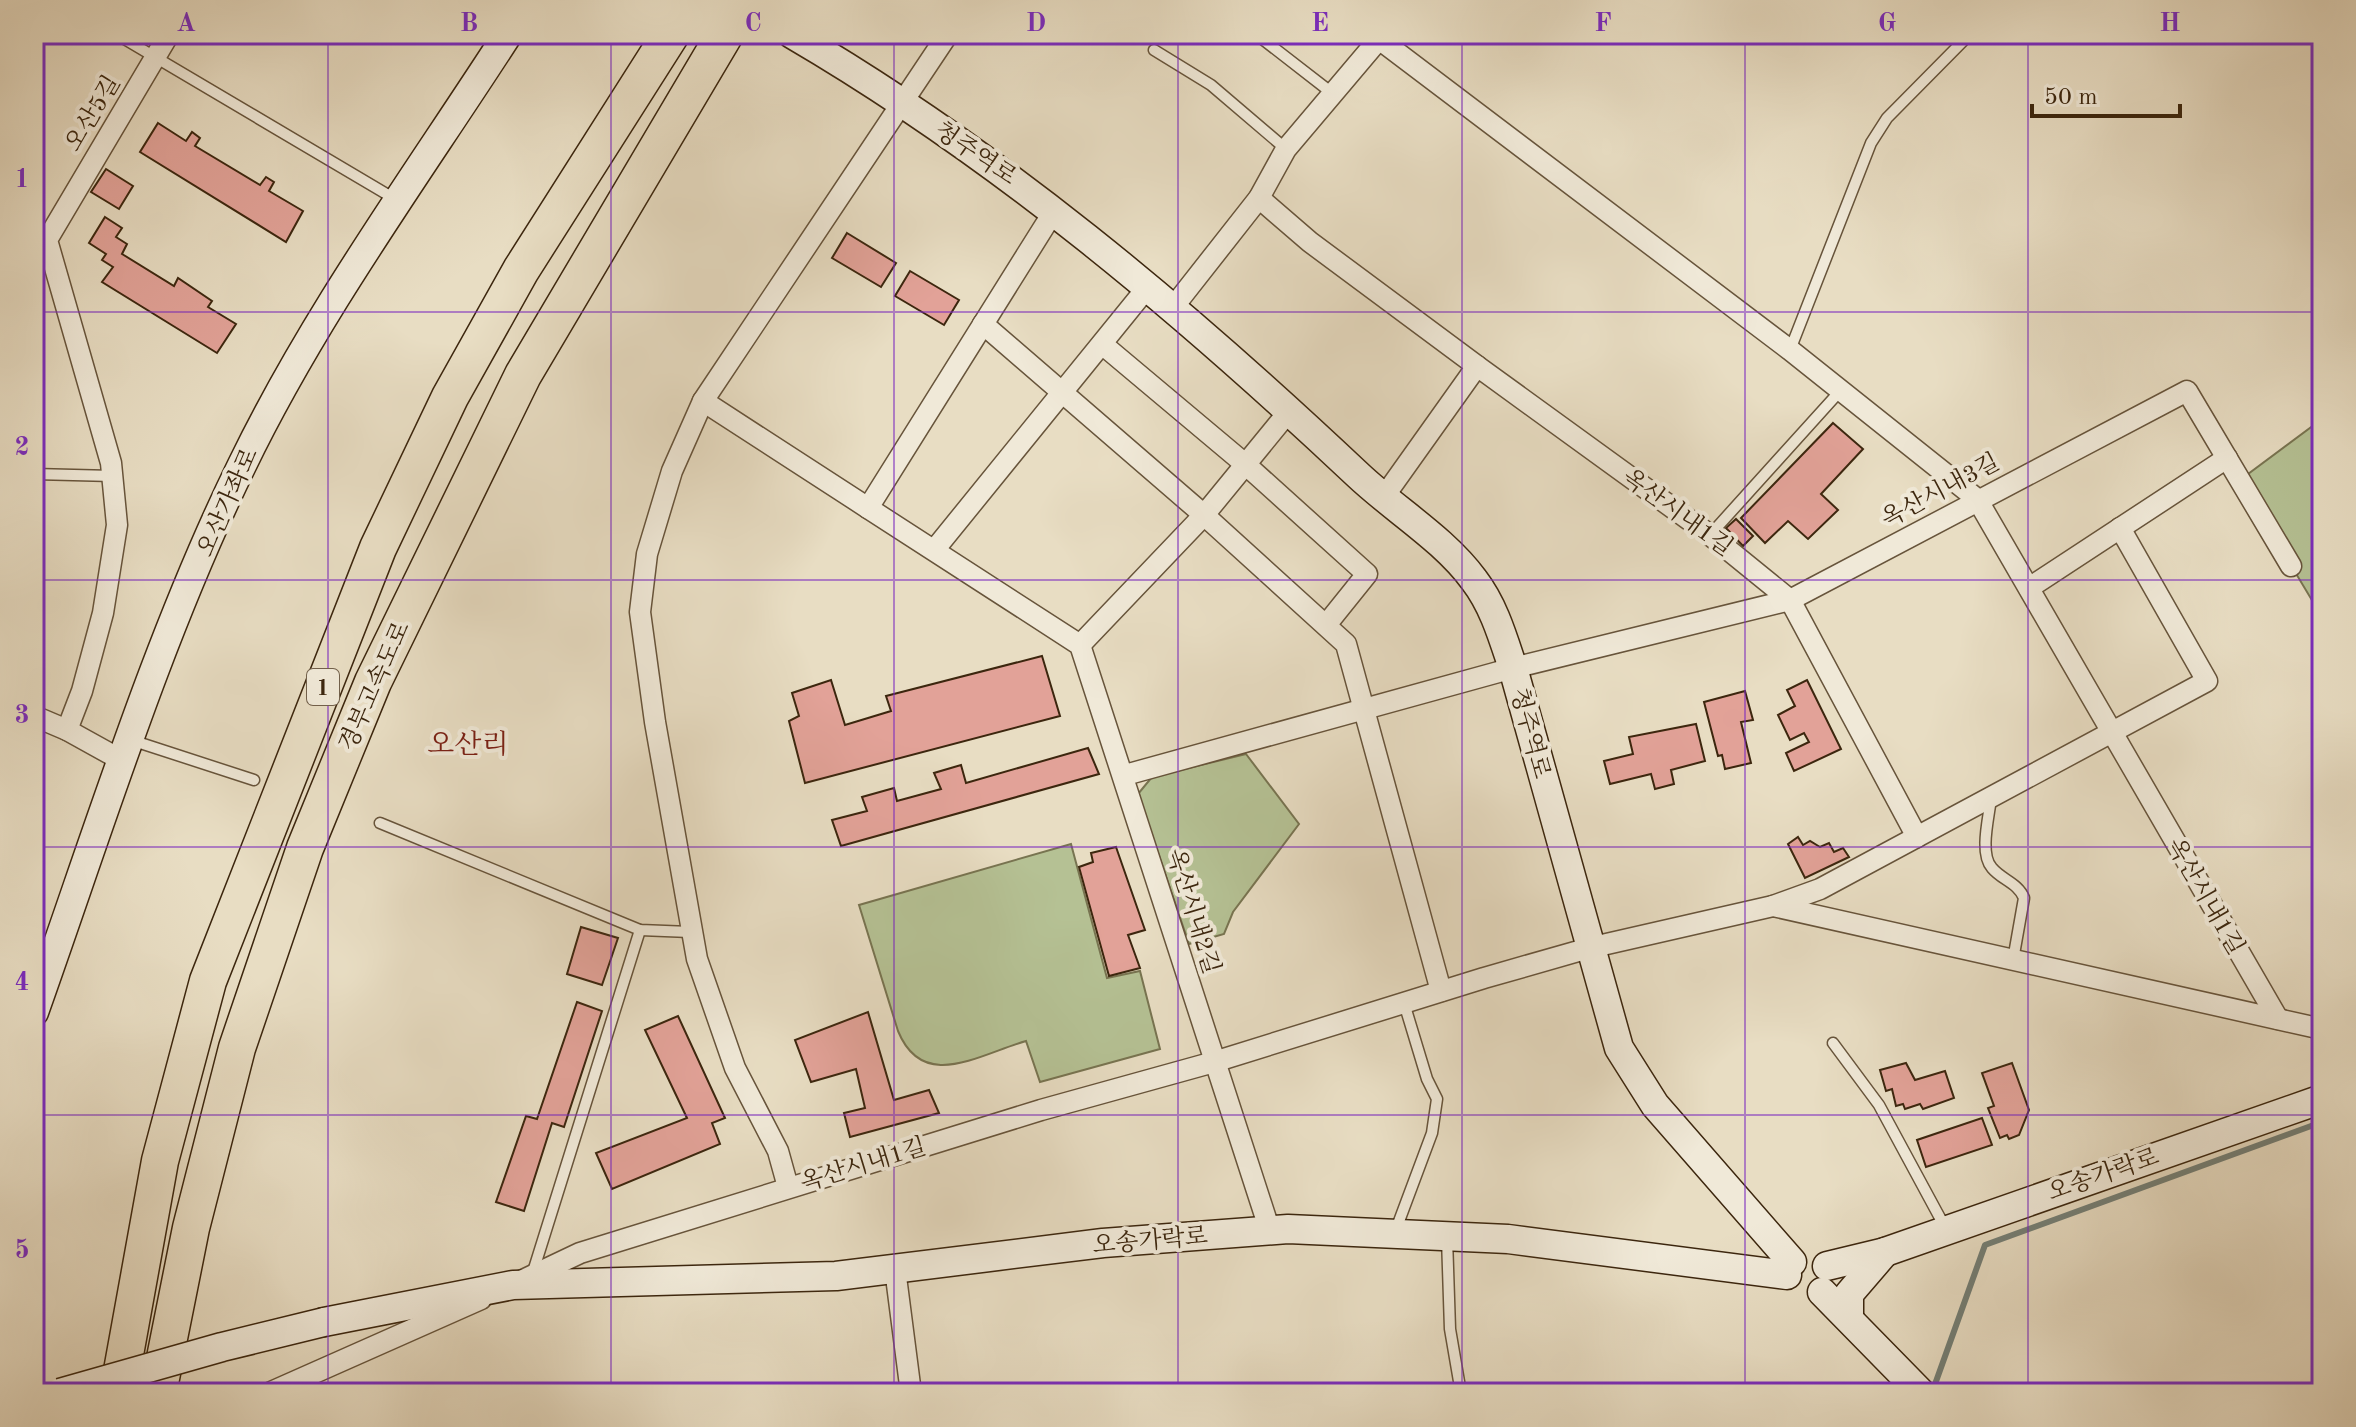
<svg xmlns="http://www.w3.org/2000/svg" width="2356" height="1427" viewBox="0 0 2356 1427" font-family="'Old Standard TT','Noto Serif KR',serif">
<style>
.green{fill:#b5c194;stroke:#787451;stroke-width:2}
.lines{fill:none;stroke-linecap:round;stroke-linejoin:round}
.stream{stroke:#747f76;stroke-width:6}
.building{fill:#e2a298;stroke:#3c260e;stroke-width:2}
.lane-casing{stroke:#67543b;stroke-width:13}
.street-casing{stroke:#67543b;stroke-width:23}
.secondary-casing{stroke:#3c260e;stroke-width:31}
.highway-casing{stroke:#3c260e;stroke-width:39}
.lane{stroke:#f0e9d8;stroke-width:10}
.street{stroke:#f0e9d8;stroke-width:20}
.secondary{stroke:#f0e9d8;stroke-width:28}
.highway{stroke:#e8ddc3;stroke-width:36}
.secondary-bridge-casing{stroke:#3c260e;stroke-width:31;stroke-linecap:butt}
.secondary-bridge{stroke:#f0e9d8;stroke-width:28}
.grid{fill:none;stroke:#7b2cbf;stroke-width:2;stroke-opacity:0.55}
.labels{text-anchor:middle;stroke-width:8;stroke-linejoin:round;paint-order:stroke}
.shield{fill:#f0e9d8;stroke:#72604b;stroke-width:2}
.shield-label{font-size:22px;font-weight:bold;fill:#3c260e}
.street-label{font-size:24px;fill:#3c260e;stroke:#f0e9d8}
.quarter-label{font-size:28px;fill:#7a1f14;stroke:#f0e9d8}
.neatline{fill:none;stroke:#7b2cbf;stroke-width:3}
.grid-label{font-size:26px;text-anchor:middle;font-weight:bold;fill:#7b2cbf}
</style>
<rect width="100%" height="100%" fill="#e8ddc3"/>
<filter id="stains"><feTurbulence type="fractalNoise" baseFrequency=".0025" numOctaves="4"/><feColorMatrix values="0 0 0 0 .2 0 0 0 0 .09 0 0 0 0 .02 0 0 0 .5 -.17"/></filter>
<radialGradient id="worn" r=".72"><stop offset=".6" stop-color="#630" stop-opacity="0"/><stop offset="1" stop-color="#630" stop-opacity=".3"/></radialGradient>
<g class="green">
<path d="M2322,419V617L2240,480Z"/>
<path d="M1246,754L1299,824L1233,912L1224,934L1189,944L1138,794L1152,777Z"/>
<path d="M1071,844L1107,978L1140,971L1160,1049L1040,1082L1026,1041C978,1055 923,1092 898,1031L859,905Z"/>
</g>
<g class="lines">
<path class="stream" d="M1941,1393L1934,1387L1985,1245L2322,1122"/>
</g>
<g class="building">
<path d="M158,123L186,141L192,132L200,138L195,146L260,185L266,177L274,182L269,191L303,211L286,242L140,152Z"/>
<path d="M106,169L133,186L119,209L91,192Z"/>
<path d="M105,217L122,228L116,237L127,244L122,254L174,286L178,278L212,301L208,307L236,324L217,353L102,282L113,267L102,260L106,254L89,243Z"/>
<path d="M847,233L896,263L881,287L832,258Z"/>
<path d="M910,271L959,300L944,325L895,296Z"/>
<path d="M1833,423L1863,449L1821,494L1838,510L1808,539L1788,521L1765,543L1741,518Z"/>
<path d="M1736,519L1753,536L1743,546L1726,528Z"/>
<path d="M1042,656L1060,716L805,783L789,721L799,716L792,693L831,680L845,725L891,711L886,696Z"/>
<path d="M1807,680L1841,749L1794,771L1786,753L1809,742L1804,733L1790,740L1778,715L1795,706L1787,690Z"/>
<path d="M1745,691L1753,720L1741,722L1751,763L1725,769L1722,755L1718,756L1704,702Z"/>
<path d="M1696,724L1705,761L1671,770L1674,784L1655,789L1651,774L1610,784L1604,761L1633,754L1629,737Z"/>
<path d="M1088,748L1099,774L841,846L832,820L867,811L862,797L894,788L897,801L941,789L934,773L961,765L966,783Z"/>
<path d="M1798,837L1803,845L1810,841L1820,847L1829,843L1834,852L1843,848L1849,857L1805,878L1788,844Z"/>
<path d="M1116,847L1145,930L1128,935L1140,968L1109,976L1079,867L1093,862L1091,853Z"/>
<path d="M581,927L618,938L602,985L567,974Z"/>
<path d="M577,1002L602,1011L564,1127L552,1123L524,1211L496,1202L526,1116L537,1119Z"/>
<path d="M868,1012L894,1100L929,1090L939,1113L850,1137L844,1113L865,1108L856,1069L811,1082L795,1040Z"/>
<path d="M678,1016L725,1118L712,1123L720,1144L612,1189L596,1153L687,1118L645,1030Z"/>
<path d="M1906,1063L1915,1080L1945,1071L1954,1098L1923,1109L1920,1104L1905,1109L1903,1104L1896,1106L1892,1089L1886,1091L1880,1070Z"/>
<path d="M2012,1063L2029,1110L2019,1135L2009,1139L2007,1135L2000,1138L1988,1108L1994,1106L1982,1073Z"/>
<path d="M1982,1118L1992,1145L1926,1167L1917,1140Z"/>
</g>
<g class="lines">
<defs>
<g id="lane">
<path d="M116,34L395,199"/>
<path d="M1256,34L1332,93"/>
<path d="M1154,50L1211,85L1286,149"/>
<path d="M34,226L47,240L34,258"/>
<path d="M1790,350L1871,143L1887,118L1970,34"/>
<path d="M34,474L113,476"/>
<path d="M1710,535L1841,390"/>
<path d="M131,740L254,780"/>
<path d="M1991,798C1989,817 1979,854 1992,868C2002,880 2018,883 2024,898L2013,960"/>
<path d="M380,823L640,930L690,932"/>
<path d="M1833,1043L1879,1105L1946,1229"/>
<path d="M1395,1232L1432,1133L1437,1099L1427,1079L1404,1003"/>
<path d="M1447,1238L1450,1329L1461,1393"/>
<path d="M532,1275L640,930"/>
</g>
<g id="street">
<path d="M1379,39L1790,350L1977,499L2278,1019"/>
<path d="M1259,198L1310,242L1477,366"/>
<path d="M1054,211L868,508L1080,645L1270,1231"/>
<path d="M1171,310L1259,198L1286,149L1379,39L1373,34"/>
<path d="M983,324L1204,515L1346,644L1441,991"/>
<path d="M1102,344L1245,464L1367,574L1326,625"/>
<path d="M703,401L672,471L647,554L640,612L655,722L697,959L735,1068L778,1151L788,1187"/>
<path d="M1383,498L1477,366L1710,535L1790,600L1917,837"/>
<path d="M868,508L703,401L948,34"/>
<path d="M935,549L1146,289"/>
<path d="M2029,588L2227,458"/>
<path d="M1080,645L1204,515L1290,410"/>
<path d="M34,716L67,730"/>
<path d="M123,761L67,730L82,691L103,613L117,525L111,463L47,240L169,34"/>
<path d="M1125,775L1513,668L1790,600L2187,391L2291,566"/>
<path d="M1773,906L1820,889L2207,681L2120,528"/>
<path d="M895,1269L911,1393"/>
<path d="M521,1281L580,1253L1041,1110L1214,1062L1484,978L1589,948L1773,906L2322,1029"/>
<path d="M269,1393L481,1299"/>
</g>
<g id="secondary">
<path d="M792,34C999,155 1184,311 1358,475C1395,510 1444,539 1474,580C1494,606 1503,638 1513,668L1619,1048L1655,1105L1792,1262"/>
<path d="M34,1012C98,832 158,636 242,465C315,314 417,175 508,34"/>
<path d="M1827,1266L1885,1252L2322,1099"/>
<path d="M1822,1292L1921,1393"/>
<path d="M1849,1318V1294L1885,1252"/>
<path d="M324,1322L513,1285L836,1276L1103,1243L1288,1229L1508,1239L1787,1275"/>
</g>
<g id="highway">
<path d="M118,1393L160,1161L208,981L378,548L450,397L521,270L671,34"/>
<path d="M158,1393L191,1228L237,1048L305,848L373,682L523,375L725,34"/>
</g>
</defs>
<use href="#lane" class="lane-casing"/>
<use href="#street" class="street-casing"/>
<use href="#secondary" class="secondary-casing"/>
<use href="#highway" class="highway-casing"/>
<use href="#lane" class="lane"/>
<use href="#street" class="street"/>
<use href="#secondary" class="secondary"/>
<use href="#highway" class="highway"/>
<defs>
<path id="secondary-bridge" d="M60,1393L222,1347L324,1322"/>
</defs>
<use href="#secondary-bridge" class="secondary-bridge-casing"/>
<use href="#secondary-bridge" class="secondary-bridge"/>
</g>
<path class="grid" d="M328,34V1393M611,34V1393M894,34V1393M1178,34V1393M1462,34V1393M1745,34V1393M2028,34V1393M34,312H2322M34,580H2322M34,847H2322M34,1115H2322"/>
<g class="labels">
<rect class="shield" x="307" y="669" width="32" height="36" rx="6"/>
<g class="shield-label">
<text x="323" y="695">1</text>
</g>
<g class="street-label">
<text transform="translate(92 113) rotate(-59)" y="8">오산5길</text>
<text transform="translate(976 153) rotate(34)" y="8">청주역로</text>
<text transform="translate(1940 490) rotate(-28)" y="8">옥산시내3길</text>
<text transform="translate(227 502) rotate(-66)" y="8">오산가좌로</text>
<text transform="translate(1678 512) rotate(36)" y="8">옥산시내1길</text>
<text transform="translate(374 686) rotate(-66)" y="8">경부고속도로</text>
<text transform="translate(1531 733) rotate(75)" y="8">청주역로</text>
<text transform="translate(2206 896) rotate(60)" y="8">옥산시내1길</text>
<text transform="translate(1194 911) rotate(73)" y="8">옥산시내2길</text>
<text transform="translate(863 1164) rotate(-17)" y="8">옥산시내1길</text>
<text transform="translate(2103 1174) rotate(-19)" y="8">오송가락로</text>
<text transform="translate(1150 1240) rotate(-5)" y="8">오송가락로</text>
</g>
<g class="quarter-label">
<text x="468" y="753">오산리</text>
</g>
</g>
<rect width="2356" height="1427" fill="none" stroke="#e8ddc3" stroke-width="88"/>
<path d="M2032 104v12h148v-12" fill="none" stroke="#3c260e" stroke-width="4"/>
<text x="2044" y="104" font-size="24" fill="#3c260e" stroke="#f0e9d8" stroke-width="6" paint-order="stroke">50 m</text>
<rect x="44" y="44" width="2268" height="1339" class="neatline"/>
<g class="grid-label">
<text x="186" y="31">A</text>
<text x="469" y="31">B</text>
<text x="753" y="31">C</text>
<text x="1036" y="31">D</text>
<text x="1320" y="31">E</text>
<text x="1603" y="31">F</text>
<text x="1887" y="31">G</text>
<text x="2170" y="31">H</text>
<text x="22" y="187">1</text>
<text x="22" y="455">2</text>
<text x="22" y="723">3</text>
<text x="22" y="990">4</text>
<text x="22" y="1258">5</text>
</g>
<rect width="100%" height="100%" filter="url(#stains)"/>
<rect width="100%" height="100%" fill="url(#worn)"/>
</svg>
